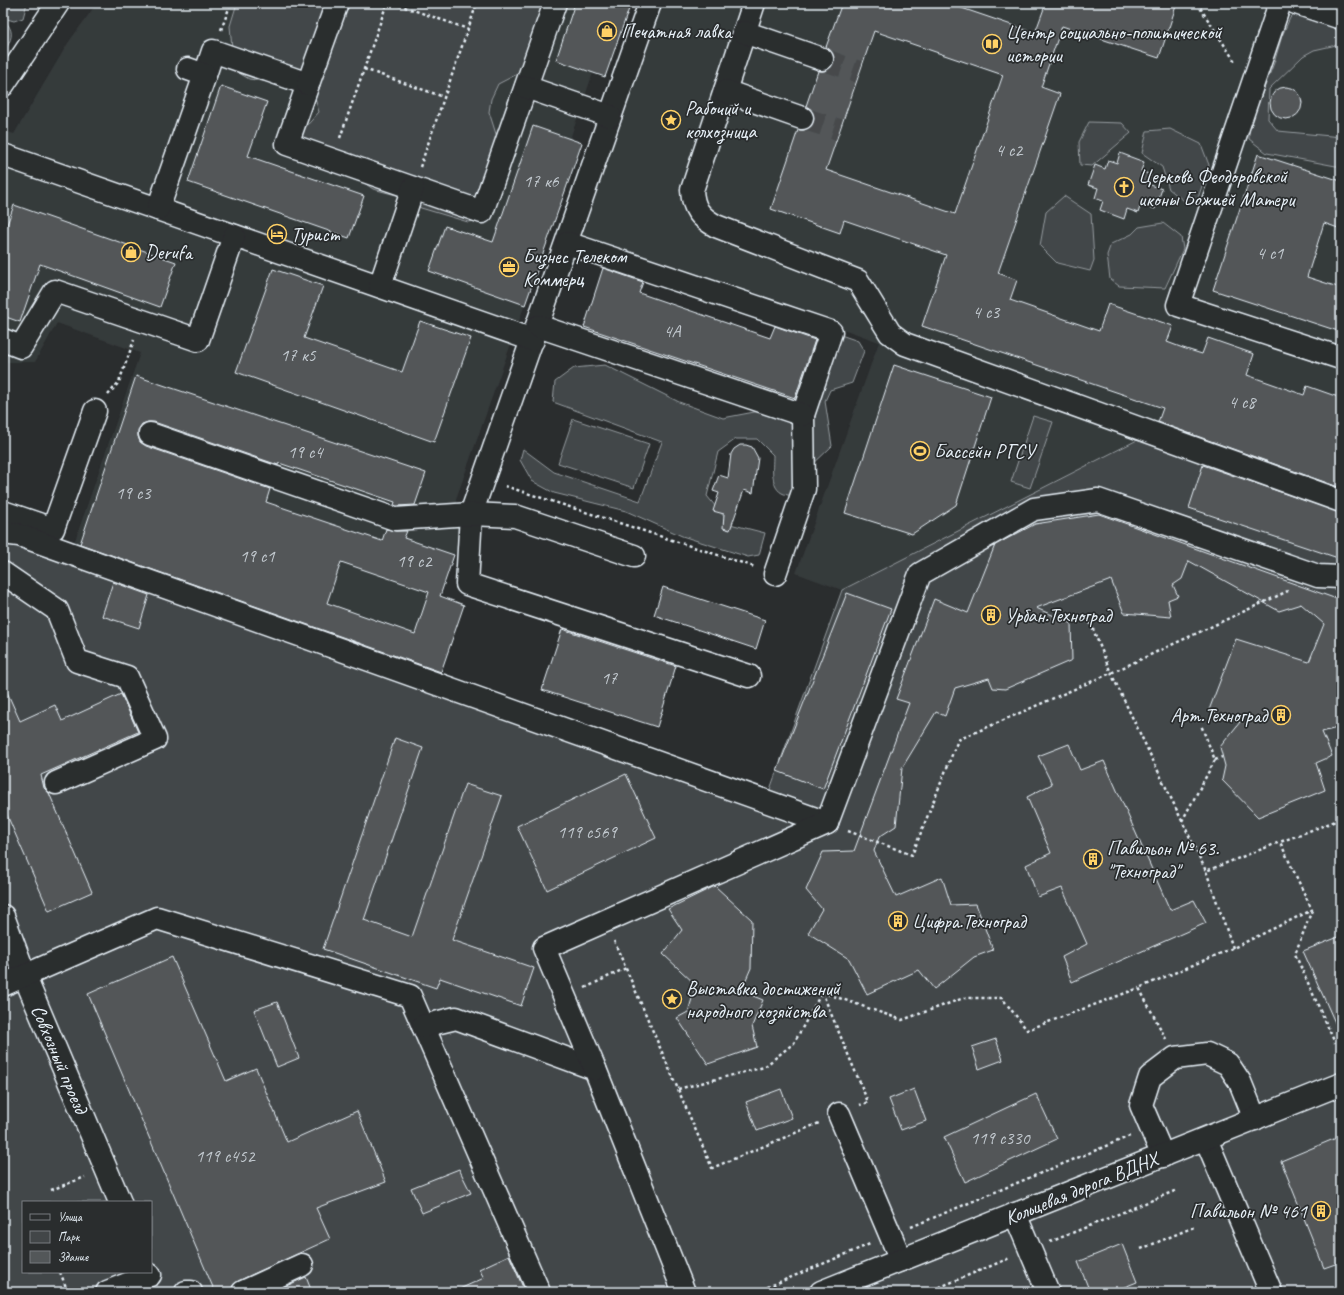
<svg xmlns="http://www.w3.org/2000/svg" width="1344" height="1295" viewBox="0 0 1344 1295" font-family="Caveat,sans-serif">
<style>
.built{fill:#363a3b}
.green{fill:#424648;stroke:#959ca0;fill-rule:evenodd}
.building{fill:#535759;stroke:#e8f1f8;fill-rule:evenodd}
.lines{fill:none;stroke-linecap:round;stroke-linejoin:round}
.minor-tunnel{stroke:#464a4c;stroke-width:22;stroke-dasharray:22 11;stroke-linecap:butt}
.minor-casing{stroke:#e8f1f8;stroke-width:25}
.major-casing{stroke:#e8f1f8;stroke-width:25}
.path{stroke:#e8f1f8;stroke-width:2.5;stroke-dasharray:3 3;stroke-linecap:butt}
.minor{stroke:#2a2d2e;stroke-width:22}
.major{stroke:#2a2d2e;stroke-width:22}
.labels{text-anchor:middle;stroke-width:3.5;stroke-linejoin:round;paint-order:stroke}
.number-label{font-size:18px;fill:#c3cad0}
.poi-label{font-size:20px;fill:#e8f1f8;stroke:#2a2d2e;text-anchor:start}
.street-label{font-size:20px;fill:#e8f1f8;stroke:#2a2d2e}
</style>
<rect width="100%" height="100%" fill="#2a2d2e"/>
<filter id="ink" filterUnits="userSpaceOnUse"><feTurbulence type="fractalNoise" baseFrequency=".025" numOctaves="2"/><feDisplacementMap in="SourceGraphic" scale="8" xChannelSelector="R" yChannelSelector="G"/><feConvolveMatrix kernelMatrix="1 2 1 2 8 2 1 2 1" color-interpolation-filters="sRGB"/></filter>
<g filter="url(#ink)">
<g class="built">
<path d="M97,3H631L605,77L593,73L570,139L582,143L456,499L461,536L440,596L464,605L440,675L72,549L140,353L57,323L35,362H3V163L10,145L5,143L8,132L14,134L68,43Z"/>
<path d="M658,3H1341V494L1153,432L842,590L796,573L879,342L579,234Z"/>
</g>
<g class="green">
<path d="M3,3H27L23,18L14,21L7,19L5,21C13,30 13,36 7,47L3,48Z"/>
<path d="M237,3H551L527,69L498,84L491,99L489,112L497,137L486,219L468,222L421,208L400,196L373,189L341,167L299,141L303,130L319,112L314,95L287,78L263,81L249,79L234,70L230,26Z"/>
<path d="M1297,11C1314,17 1341,21 1341,44L1314,50L1303,56L1269,89L1268,119L1278,131L1341,137V167L1267,153L1249,139V127L1274,63L1282,36L1290,18Z"/>
<path d="M1089,122L1122,123L1131,133L1092,166L1080,165L1079,142Z"/>
<path d="M1170,129L1201,144L1209,165L1198,198L1188,204L1169,189L1162,167L1142,153L1147,131Z"/>
<path d="M1064,196L1091,214L1094,260L1090,271L1057,263L1040,246L1046,212Z"/>
<path d="M1163,223L1181,237L1183,249L1165,288L1119,286L1110,279L1107,255L1111,244L1132,234L1139,227Z"/>
<path d="M835,333L858,341L864,351L852,383L830,390L825,401L832,446L807,470L811,493C804,494 795,496 788,495C769,492 773,469 773,455L757,439H736L718,452L707,496L730,524L765,533L759,555L748,557L682,536L626,511L554,493L532,481L520,460L523,449L554,472L640,501L662,442L553,402L555,382L574,368L605,365L679,402L723,418L796,404Z"/>
<path d="M1033,416L1053,422L1030,488L1011,482Z"/>
<path d="M573,419L649,444L634,488L558,463Z"/>
<path d="M1153,432L1341,494V1292H3V517L768,795L842,590ZM23,1202H151V1272H23Z"/>
</g>
<g class="building">
<path d="M575,3H631L605,77L556,60Z"/>
<path d="M842,3H947L1035,33L1046,3H1177L1159,58L1062,26L1041,87L1060,94L998,273L1017,280L1010,300L1099,331L1108,304L1173,326L1167,342L1183,348L1202,354L1208,338L1254,354L1247,375L1304,395L1307,386L1341,398V488L1158,422L1163,408L922,326L946,255L844,220L840,233L771,209L798,130H804L810,128L814,122V116L812,110L806,106L818,71H825L830,69L834,63V56L831,51L826,47ZM874,31L1003,75L955,214L826,170Z"/>
<path d="M221,86L267,102L248,156L364,196L349,238L188,182Z"/>
<circle cx="1286" cy="103" r="16"/>
<path d="M533,126L582,143L525,305L429,271L445,226L493,242Z"/>
<path d="M1120,153L1144,162L1141,171L1151,175L1148,184L1162,189L1155,209L1141,204L1138,213L1127,209L1124,219L1100,210L1103,201L1095,198L1098,188L1088,185L1095,165L1105,169L1108,160L1117,163Z"/>
<path d="M1258,154L1341,181V229L1324,223L1307,277L1341,288V332L1213,290Z"/>
<path d="M14,205L176,262L160,307L40,264L20,322L3,316V236Z"/>
<path d="M603,268L643,282L639,293L770,338L775,326L815,340L795,398L584,327Z"/>
<path d="M273,269L323,286L304,338L402,372L420,321L471,338L434,442L236,372Z"/>
<path d="M894,365L991,397L956,505L912,534L845,513Z"/>
<path d="M136,376L426,473L415,505L397,506L394,505L395,502L279,463L278,465L154,422H148L142,424L138,430V436L140,442L146,446L270,489L266,502L382,541L386,529L396,531H407L404,538L454,555L440,596L464,605L441,672L80,544ZM341,562L429,592L415,634L327,603Z"/>
<path d="M740,445H746L752,447L758,458L753,493L744,490L730,530L723,528L724,514L713,511L719,493L713,491L719,475L728,478L731,454L734,449Z"/>
<path d="M1203,465L1341,513V559L1189,508Z"/>
<path d="M1099,514L1334,598L1338,589H1341V727L1322,732L1332,756L1316,763L1325,790L1258,817L1222,780L1225,766L1220,747L1240,722L1209,710L1236,639L1309,662L1324,624L1301,604L1279,611L1189,561L1182,579L1173,585L1178,596L1168,600L1171,617L1124,613L1111,580L1036,608L1071,623L1072,660L1005,689L993,688L989,678L955,688L945,716L936,712L902,768L896,826L879,837L874,851L896,897L942,877L951,905L976,904L993,950L974,957L934,989L919,970L867,994L849,959L808,933L822,909L806,890L823,852L854,851L909,703L896,699L934,599L968,613L995,545L1035,524Z"/>
<path d="M113,582L149,595L139,628L102,616Z"/>
<path d="M663,587L765,620L756,649L654,615Z"/>
<path d="M847,593L891,609L823,789L777,771Z"/>
<path d="M562,629L676,666L657,727L542,690Z"/>
<path d="M3,683L20,721L55,705L62,721L121,694L138,732L41,775L44,788L49,793L92,892L49,911L3,806Z"/>
<path d="M395,738L423,748L364,920L412,937L465,784L502,796L452,940L534,968L521,1006L440,978L436,988L323,949Z"/>
<path d="M1069,744L1080,770L1104,761L1170,910L1194,900L1206,923L1072,982L1062,957L1087,944L1062,888L1038,897L1026,865L1051,853L1027,797L1052,784L1038,756Z"/>
<path d="M626,774L656,838L547,890L517,826Z"/>
<path d="M715,886L752,920L751,968L741,991L763,1000L752,1026L757,1047L708,1064L677,1018L688,1012L696,985L663,954L682,930L668,909Z"/>
<path d="M1341,936V1036L1303,951Z"/>
<path d="M172,957L226,1081L256,1068L287,1142L357,1111L386,1182L316,1208L330,1239L238,1281L233,1285L231,1292H215L88,994Z"/>
<path d="M277,1002L299,1058L277,1067L254,1010Z"/>
<path d="M996,1039L1003,1060L979,1069L972,1047Z"/>
<path d="M781,1089L792,1118L757,1131L746,1102Z"/>
<path d="M914,1089L926,1121L901,1130L889,1099Z"/>
<path d="M1036,1094L1057,1139L965,1182L944,1137Z"/>
<path d="M1341,1136V1262L1324,1268L1281,1161Z"/>
<path d="M459,1169L471,1193L422,1213L411,1188Z"/>
<path d="M1122,1244L1137,1282L1112,1292H1090L1078,1262Z"/>
<path d="M509,1255L525,1292H453L484,1278L479,1269Z"/>
<path d="M306,1277L312,1292H273Z"/>
</g>
<g class="lines">
<g class="minor-tunnel">
<path d="M822,59L859,72"/>
<path d="M802,118L839,130"/>
</g>
<defs>
<g id="minor">
<path d="M650,3L471,514L467,584L749,676"/>
<path d="M754,3L692,190C693,209 700,217 716,226L858,281L890,333L905,344L1341,501"/>
<path d="M1280,3L1178,305L1341,358"/>
<path d="M1296,3L1341,18"/>
<path d="M744,32L822,59"/>
<path d="M205,75L213,51L308,84L287,144L482,212L555,3"/>
<path d="M308,84L337,3"/>
<path d="M526,87L610,116"/>
<path d="M725,91L802,118"/>
<path d="M3,155L533,340"/>
<path d="M158,209L205,75L188,69"/>
<path d="M567,243L831,332L803,415L804,489L775,574"/>
<path d="M380,286L413,188"/>
<path d="M538,326L803,415"/>
<path d="M3,340L21,347L55,291L198,340L234,236"/>
<path d="M150,434L395,519L471,514L515,516L634,556"/>
<path d="M3,512L53,529L95,411"/>
<path d="M3,533L19,535L827,823"/>
<path d="M3,573L57,610L77,661L127,677L155,739L56,783"/>
<path d="M3,916L30,989L120,1202"/>
<path d="M3,985L157,918L410,996L539,1292"/>
<path d="M423,1026L456,1018L595,1069L684,1292"/>
<path d="M595,1069L544,948L827,823L920,574L1034,509L1098,500L1318,576L1341,577"/>
<path d="M839,1114L901,1260"/>
<path d="M1206,1139L1271,1292"/>
<path d="M1163,1156L1141,1105L1150,1077L1175,1058L1207,1054L1228,1064L1240,1082L1255,1119"/>
<path d="M1015,1214L1048,1292"/>
<path d="M107,1292L150,1275"/>
<path d="M186,1292H191"/>
<path d="M243,1292L302,1265"/>
<path d="M821,1292L1341,1084"/>
</g>
<path id="major" d="M3,85L58,3"/>
</defs>
<use href="#minor" class="minor-casing"/>
<use href="#major" class="major-casing"/>
<g class="path">
<path d="M393,3L468,29"/>
<path d="M1197,3L1236,63"/>
<path d="M221,30L231,3"/>
<path d="M364,69L444,97"/>
<path d="M340,138L387,3"/>
<path d="M420,167L477,3"/>
<path d="M108,395L119,382L134,340"/>
<path d="M505,486L755,567"/>
<path d="M1088,617L1111,673L1206,871"/>
<path d="M1215,760L1222,757"/>
<path d="M1182,821L1215,760L1201,725"/>
<path d="M848,831L912,855L958,740L1111,673L1288,591"/>
<path d="M1312,910L1295,954L1335,1043"/>
<path d="M614,941L712,1168L819,1123"/>
<path d="M1233,948L1206,871L1280,842"/>
<path d="M585,988L626,968"/>
<path d="M822,992L868,1102L860,1105"/>
<path d="M822,992L902,1020L964,998H1002L1027,1030L1139,988"/>
<path d="M1166,1039L1139,988L1233,948L1312,910L1280,842L1341,819"/>
<path d="M678,1089L764,1067L794,1043L822,992"/>
<path d="M51,1190L85,1177"/>
<path d="M911,1227L1130,1136"/>
<path d="M1050,1242L1177,1190"/>
<path d="M1141,1249L1194,1227"/>
<path d="M60,1272L68,1292"/>
<path d="M756,1292L870,1244"/>
<path d="M928,1292L1010,1258"/>
</g>
<use href="#minor" class="minor"/>
<use href="#major" class="major"/>
</g>
</g>
<defs>
<symbol id="shop-ring" viewBox="-11 -11 22 22"><circle r="9.5" fill="#2a2d2e" stroke="#ffd166" stroke-width="1.5"/><path d="M-5-2.5h2.3a2.7 3.5 0 0 1 5.4 0H5L5.5 6h-11ZM-1.5-2.5h3a1.5 2.3 0 0 0-3 0Z" fill="#ffd166"/></symbol>
<symbol id="library-ring" viewBox="-11 -11 22 22"><circle r="9.5" fill="#2a2d2e" stroke="#ffd166" stroke-width="1.5"/><path d="M-6-4Q-3-5.5-.7-3.5V5Q-3 3-6 4ZM6-4Q3-5.5 .7-3.5V5Q3 3 6 4Z" fill="#ffd166"/></symbol>
<symbol id="sight-ring" viewBox="-11 -11 22 22"><circle r="9.5" fill="#2a2d2e" stroke="#ffd166" stroke-width="1.5"/><path d="M0-6L1.8-2.2L6-1.7L2.9 1.2L3.7 5.4L0 3.3L-3.7 5.4L-2.9 1.2L-6-1.7L-1.8-2.2Z" fill="#ffd166"/></symbol>
<symbol id="church-ring" viewBox="-11 -11 22 22"><circle r="9.5" fill="#2a2d2e" stroke="#ffd166" stroke-width="1.5"/><path d="M-1.2-6h2.4v3.5h3.3v2.4h-3.3V6h-2.4V-.1h-3.3v-2.4h3.3Z" fill="#ffd166"/></symbol>
<symbol id="hotel-ring" viewBox="-11 -11 22 22"><circle r="9.5" fill="#2a2d2e" stroke="#ffd166" stroke-width="1.5"/><path d="M-6-4.5h1.5V1H6V5H4.5V3h-9V5H-6ZM-4 0a1.8 1.8 0 1 1 3.6 0ZM.5 0V-2.5h3Q6-2.5 6 0Z" fill="#ffd166"/></symbol>
<symbol id="office-ring" viewBox="-11 -11 22 22"><circle r="9.5" fill="#2a2d2e" stroke="#ffd166" stroke-width="1.5"/><path d="M-6-3h4V-5.5h4V-3h4V5H-6ZM-1-4.5V-3h2v-1.5ZM-6 0V1H6V0Z" fill="#ffd166"/></symbol>
<symbol id="stadium-ring" viewBox="-11 -11 22 22"><circle r="9.5" fill="#2a2d2e" stroke="#ffd166" stroke-width="1.5"/><path d="M0-5a6.5 5 0 1 0 0 10a6.5 5 0 1 0 0-10ZM-3.5-1.8h7v3.6h-7Z" fill="#ffd166"/></symbol>
<symbol id="building-ring" viewBox="-11 -11 22 22"><circle r="9.5" fill="#2a2d2e" stroke="#ffd166" stroke-width="1.5"/><path d="M-4-6H4V6H1V3H-1V6H-4ZM-2.5-4.3h1.7v1.8h-1.7ZM.8-4.3h1.7v1.8H.8ZM-2.5-1h1.7V.8h-1.7ZM.8-1h1.7V.8H.8Z" fill="#ffd166"/></symbol>
</defs>
<g fill-rule="evenodd">
<use href="#shop-ring" x="596" y="20" width="22" height="22"/>
<use href="#library-ring" x="981" y="33" width="22" height="22"/>
<use href="#sight-ring" x="660" y="109" width="22" height="22"/>
<use href="#church-ring" x="1113" y="176" width="22" height="22"/>
<use href="#hotel-ring" x="266" y="223" width="22" height="22"/>
<use href="#shop-ring" x="120" y="241" width="22" height="22"/>
<use href="#office-ring" x="498" y="256" width="22" height="22"/>
<use href="#stadium-ring" x="909" y="440" width="22" height="22"/>
<use href="#building-ring" x="980" y="604" width="22" height="22"/>
<use href="#building-ring" x="1270" y="704" width="22" height="22"/>
<use href="#building-ring" x="1082" y="848" width="22" height="22"/>
<use href="#building-ring" x="887" y="910" width="22" height="22"/>
<use href="#sight-ring" x="661" y="988" width="22" height="22"/>
<use href="#building-ring" x="1310" y="1200" width="22" height="22"/>
</g>
<g class="labels">
<g class="number-label">
<text x="1009" y="156">4 с2</text>
<text x="541" y="187">17 к6</text>
<text x="1270" y="259">4 с1</text>
<text x="986" y="318">4 с3</text>
<text x="672" y="337">4А</text>
<text x="298" y="361">17 к5</text>
<text x="1242" y="408">4 c8</text>
<text x="305" y="458">19 с4</text>
<text x="133" y="499">19 с3</text>
<text x="257" y="562">19 с1</text>
<text x="414" y="567">19 с2</text>
<text x="609" y="684">17</text>
<text x="587" y="838">119 с569</text>
<text x="1000" y="1144">119 с330</text>
<text x="225" y="1162">119 с452</text>
</g>
<g class="poi-label">
<text x="621" y="38">Печатная лавка</text>
<text x="1006" y="39">Центр социально-политической<tspan x="1006" dy="23">истории</tspan></text>
<text x="685" y="115">Рабочий и<tspan x="685" dy="23">колхозница</tspan></text>
<text x="1138" y="183">Церковь Феодоровской<tspan x="1138" dy="23">иконы Божией Матери</tspan></text>
<text x="291" y="241">Турист</text>
<text x="145" y="259">Derufa</text>
<text x="523" y="263">Бизнес Телеком<tspan x="523" dy="23">Коммерц</tspan></text>
<text x="934" y="458">Бассейн РГСУ</text>
<text x="1005" y="622">Урбан.Техноград</text>
<text x="1267" y="722" text-anchor="end">Арт.Техноград</text>
<text x="1107" y="855">Павильон № 63.<tspan x="1107" dy="23">"Техноград"</tspan></text>
<text x="912" y="928">Цифра.Техноград</text>
<text x="686" y="995">Выставка достижений<tspan x="686" dy="23">народного хозяйства</tspan></text>
<text x="1307" y="1218" text-anchor="end">Павильон № 461</text>
</g>
<g class="street-label">
<text transform="translate(60 1059) rotate(67)" y="7">Совхозный проезд</text>
<text transform="translate(1081 1188) rotate(-22)" y="7">Кольцевая дорога ВДНХ</text>
</g>
</g>
<rect width="1344" height="1295" fill="none" stroke="#2a2d2e" stroke-width="16"/>
<rect x="8" y="8" width="1328" height="1279" fill="none" stroke="#e8f1f8" stroke-width="1.5" filter="url(#ink)"/>
<rect x="22" y="1201" width="130" height="72" fill="#2a2d2e" stroke="#767b7f"/>
<rect x="30" y="1214" width="20" height="6" fill="#2a2d2e" stroke="#767b7f"/>
<text x="58" y="1221" font-size="12" fill="#e8f1f8">Улица</text>
<rect x="30" y="1231" width="20" height="12" fill="#424648" stroke="#767b7f"/>
<text x="58" y="1241" font-size="12" fill="#e8f1f8">Парк</text>
<rect x="30" y="1251" width="20" height="12" fill="#535759" stroke="#767b7f"/>
<text x="58" y="1261" font-size="12" fill="#e8f1f8">Здание</text>
</svg>
